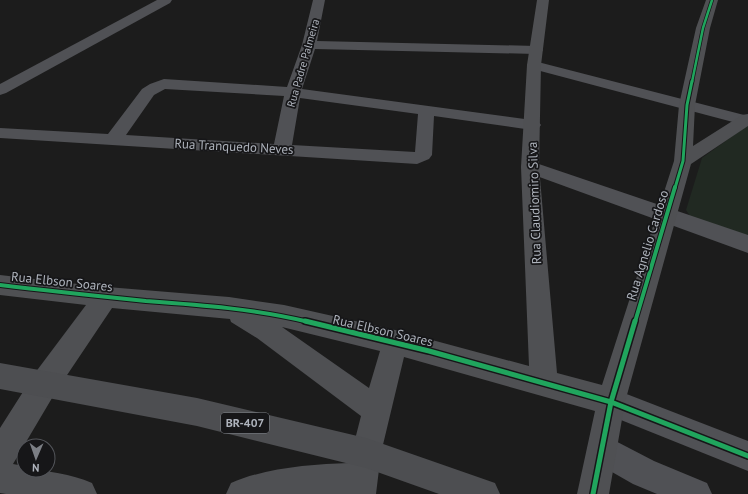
<svg xmlns="http://www.w3.org/2000/svg" width="748" height="494" viewBox="0 0 748 494" font-family="'PT Sans',sans-serif">
<style>
.green{fill:#212922}
.lines{fill:none;stroke-linecap:round;stroke-linejoin:round}
.street{fill:#505155;fill-rule:evenodd}
.secondary{fill:#4f5053;fill-rule:evenodd}
.primary{fill:#4d4e51;fill-rule:evenodd}
.cycleway-far3-casing{stroke:#161618;stroke-width:4}
.cycleway-far2-casing{stroke:#161618;stroke-width:5}
.cycleway-far1-casing{stroke:#161618;stroke-width:6}
.cycleway-casing{stroke:#161618;stroke-width:8}
.cycleway-far3{stroke:#20a55d;stroke-width:2.5}
.cycleway-far2{stroke:#20a55d;stroke-width:3}
.cycleway-far1{stroke:#20a55d;stroke-width:4}
.cycleway{stroke:#20a55d;stroke-width:5}
.labels{text-anchor:middle;stroke-width:3.5;stroke-linejoin:round;paint-order:stroke}
.far-street-label{font-size:11px;fill:#aeb3bc;stroke:#161618}
.shield{fill:#161618;stroke:#80848b;stroke-width:1}
.shield-label{font-size:12px;font-weight:bold;fill:#aeb3bc}
.street-label{font-size:13px;fill:#aeb3bc;stroke:#161618}
</style>
<rect width="100%" height="100%" fill="#1c1c1c"/>
<path class="green" d="M748,125V238L690,216L686,210L702,158Z"/>
<g class="lines">
<g class="street">
<path d="M157,0H172L170,3L6,93L0,95V84Z"/>
<path d="M313,0H325L317,41L536,46L541,47L543,50L541,53L536,54L315,49L302,89L532,120L538,121L541,125L538,129L532,130L434,116L432,155L429,159L417,164L0,138V128L108,134L142,89L150,84L164,79L287,87L302,45ZM165,89L284,96L274,144L126,135L154,95ZM300,98L418,114L415,152L292,145Z"/>
<path d="M534,61L748,116V126L529,68L527,65L529,62Z"/>
<path d="M530,161L748,235V253L523,171L521,167L523,163Z"/>
<path d="M611,388L748,441V471L601,412L597,402L601,392Z"/>
<path d="M602,434L654,461L707,483L712,494H657L633,484L591,460L587,449L591,438Z"/>
</g>
<path class="secondary" d="M537,0H549L541,65L539,167L557,373L602,385L674,161L679,105L696,28L706,0H718L710,28L695,105L693,146L742,115L748,114V126L691,164L625,402L609,494H577L595,411L404,357L381,453L376,494H226L231,483C265,468 312,464 349,463L361,416L257,338L231,322L230,319L112,308L55,393L13,464L24,466V470C47,470 71,474 92,483L97,494H6L0,493V428L35,373L86,305L0,295V275L95,286L229,297L284,305L395,330L529,366L521,167L527,65ZM282,327L380,351L369,388Z"/>
<path class="primary" d="M0,363L197,398L366,438L495,483L500,494H439L366,468L197,426L0,389Z"/>
<defs>
<path id="cycleway-far3" d="M692,82L703,28L712,0"/>
<path id="cycleway-far2" d="M675,188L683,161L687,105L692,81"/>
<g id="cycleway-far1">
<path d="M0,285C49,291 97,296 146,301C201,305 256,309 309,322"/>
<path d="M635,322L675,187"/>
</g>
<g id="cycleway">
<path d="M305,321L429,351L611,402L748,456"/>
<path d="M593,494L611,402L635,321"/>
</g>
</defs>
<use href="#cycleway-far3" class="cycleway-far3-casing"/>
<use href="#cycleway-far2" class="cycleway-far2-casing"/>
<use href="#cycleway-far1" class="cycleway-far1-casing"/>
<use href="#cycleway" class="cycleway-casing"/>
<use href="#cycleway-far3" class="cycleway-far3"/>
<use href="#cycleway-far2" class="cycleway-far2"/>
<use href="#cycleway-far1" class="cycleway-far1"/>
<use href="#cycleway" class="cycleway"/>
</g>
<g class="labels">
<g class="far-street-label">
<text transform="translate(303 63) rotate(-74)" y="4">Rua Padre Palmeira</text>
</g>
<rect class="shield" x="221" y="413" width="48" height="20" rx="3"/>
<g class="shield-label">
<text x="245" y="427">BR-407</text>
</g>
<g class="street-label">
<text transform="translate(234 146) rotate(3)" y="5">Rua Tranquedo Neves</text>
<text transform="translate(534 203) rotate(-92)" y="5">Rua Claudiomiro Silva</text>
<text transform="translate(647 245) rotate(-73)" y="5">Rua Agnelio Cardoso</text>
<text transform="translate(62 281) rotate(6)" y="5">Rua Elbson Soares</text>
<text transform="translate(383 330) rotate(13)" y="5">Rua Elbson Soares</text>
</g>
</g>
<g transform="translate(36 458) rotate(182)"><circle r="19" fill="#161618" stroke="#53555a"/>
<path d="M0-3L7 15L0 10L-7 15Z" fill="#7b7e84"/>
<text y="-6" font-size="11" font-weight="bold" text-anchor="middle" fill="#aeb3bc">N</text>
</g>
</svg>
